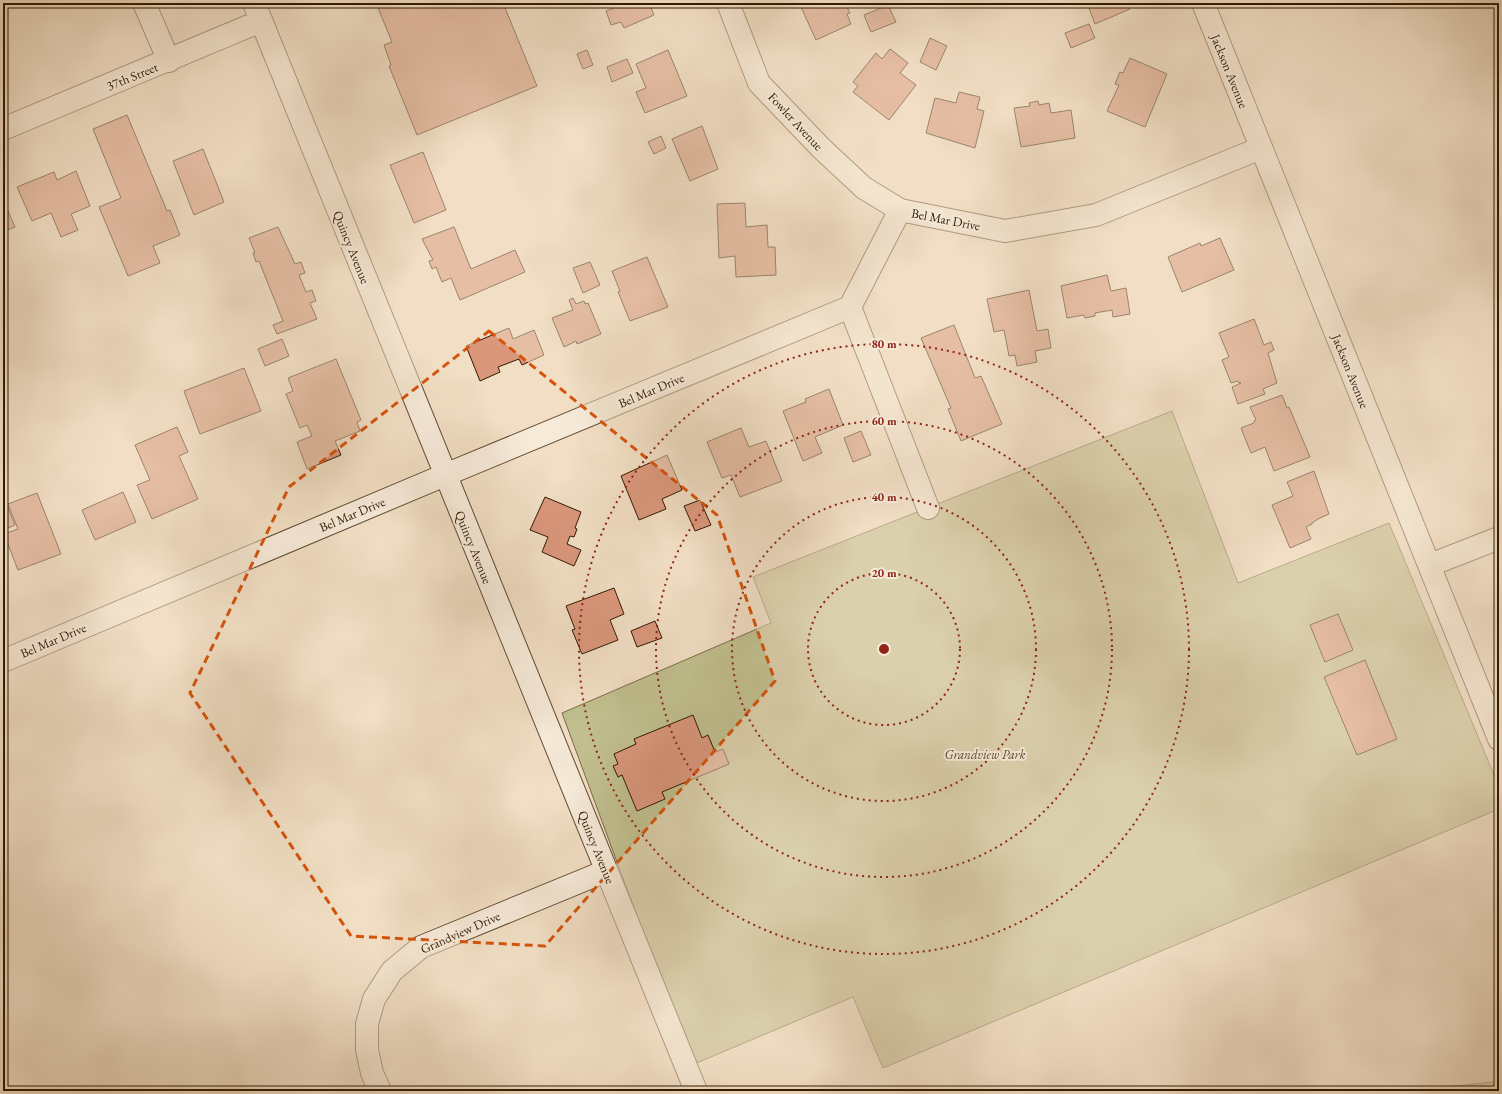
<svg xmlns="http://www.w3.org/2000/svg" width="1502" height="1094" viewBox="0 0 1502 1094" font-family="'EB Garamond',serif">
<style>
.park{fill:#c1bf8f;stroke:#796c48}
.building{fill:#da977c;stroke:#311900}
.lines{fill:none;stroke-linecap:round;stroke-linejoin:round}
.minor-casing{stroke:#614a31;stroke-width:24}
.minor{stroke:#f6ead9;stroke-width:22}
.marked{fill:none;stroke:#d6530b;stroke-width:3;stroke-dasharray:8 5;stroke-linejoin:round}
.ring{fill:none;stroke:#8f2418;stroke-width:2;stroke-dasharray:2 4}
.labels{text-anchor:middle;stroke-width:4;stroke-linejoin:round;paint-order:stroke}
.street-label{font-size:13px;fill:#311900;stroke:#f6ead9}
.park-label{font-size:13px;font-style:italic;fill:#5c4b2b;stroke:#f6ead9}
.centre{fill:#8f2418;stroke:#f6ead9;stroke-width:2}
.ring-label{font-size:12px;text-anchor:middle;font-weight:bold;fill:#8f2418;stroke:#f6ead9;stroke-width:4;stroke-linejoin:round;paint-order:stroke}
</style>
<rect width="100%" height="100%" fill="#f1dec4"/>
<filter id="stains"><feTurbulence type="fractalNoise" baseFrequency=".005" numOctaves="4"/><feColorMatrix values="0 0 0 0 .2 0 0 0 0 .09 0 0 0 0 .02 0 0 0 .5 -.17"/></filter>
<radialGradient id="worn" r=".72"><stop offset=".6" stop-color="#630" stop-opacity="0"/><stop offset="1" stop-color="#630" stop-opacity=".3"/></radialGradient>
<g class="park">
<path d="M1172,411L1238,583L1389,523L1499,787V809L883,1068L853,997L692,1065L562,713L771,623L753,577Z"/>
<path d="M1493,1082L1494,1091H1428V1089Z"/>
</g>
<g class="building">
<path d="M376,3H503L537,86L417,135L389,66L391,65L384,45L392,42Z"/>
<path d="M613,3H649L654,15L624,28L621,22L611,25L606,11L614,8Z"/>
<path d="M811,3H842L843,6L846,5L850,13L847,14L851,24L816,40L801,7Z"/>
<path d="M1087,3H1127L1130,9L1095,24Z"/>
<path d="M888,5L896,22L871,32L864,15Z"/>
<path d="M1089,24L1095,38L1071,48L1065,33Z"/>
<path d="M930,38L947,46L936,70L920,62Z"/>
<path d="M890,49L908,63L900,73L916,85L889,120L853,92L858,86L853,82L876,53L882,59Z"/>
<path d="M587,50L593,65L583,69L577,54Z"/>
<path d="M668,50L687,96L645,113L636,92L646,88L636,64Z"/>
<path d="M1130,58L1167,74L1145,127L1107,111L1119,85L1115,84L1120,72L1123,73Z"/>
<path d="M627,59L633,73L612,82L607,67Z"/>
<path d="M959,92L980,97L977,109L984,111L975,148L926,133L935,98L956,103Z"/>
<path d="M1038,101L1039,105L1049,103L1051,113L1071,110L1075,138L1021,147L1014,108L1030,106L1029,103Z"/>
<path d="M127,115L167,211L170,210L180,235L153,246L160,263L128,276L99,207L121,198L93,129Z"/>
<path d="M702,126L718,169L690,181L672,139Z"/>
<path d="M661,136L666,148L654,154L648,142Z"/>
<path d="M203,149L224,202L194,215L173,161Z"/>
<path d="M423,152L446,210L414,223L390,165Z"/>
<path d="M76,171L90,206L71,214L78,230L61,237L51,213L32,221L17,187L54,172L57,180Z"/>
<path d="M3,200L15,227L3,232Z"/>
<path d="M745,203L746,227L767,225L768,247H775L776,275L736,277L735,256L719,258L717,204Z"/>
<path d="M278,227L295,264L301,262L305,273L299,275L306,292L312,290L316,301L310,303L317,319L277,334L273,325L283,321L259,261L256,262L253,253H255L249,238Z"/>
<path d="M454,227L471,269L515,250L525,272L460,300L451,278L442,282L436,267L432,269L429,261L433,260L422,239Z"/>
<path d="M1220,238L1234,270L1182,292L1168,257L1200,243L1201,246Z"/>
<path d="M647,257L668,307L630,321L618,292L620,291L612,271Z"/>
<path d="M590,262L600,285L583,293L573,268Z"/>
<path d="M1107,275L1111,291L1126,288L1130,314L1113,317L1112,310L1095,313V316L1085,318L1084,315L1067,318L1061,286Z"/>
<path d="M1029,290L1037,331L1048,329L1051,348L1035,351L1037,362L1017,366L1015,355L1009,356L1004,330L994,332L987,299Z"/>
<path d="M573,298L576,304L584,301L585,304L588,303L601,334L577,344L576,341L564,347L552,318L573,310L569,300Z"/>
<path d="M1254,319L1264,345L1271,342L1274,350L1268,353L1277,383L1263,389L1265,394L1238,404L1232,387L1241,383H1239L1238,381L1231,383L1222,360L1229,357L1219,333Z"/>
<path d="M954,325L975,378L981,376L1002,424L961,441L948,409L951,408L921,338Z"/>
<path d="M509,328L513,339L534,330L544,355L522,365L519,359L498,367L500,372L480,381L466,346Z"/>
<path d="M282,339L289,356L265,366L258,349Z"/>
<path d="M336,359L361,420L357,422L360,431L335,441L341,455L307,469L297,442L312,436L307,425L300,428L286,394L293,391L288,378Z"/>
<path d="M244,368L261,411L200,434L184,391Z"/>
<path d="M829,389L843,425L815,437L822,453L803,461L783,411L806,402L805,399Z"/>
<path d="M1282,395L1287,408L1289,407L1310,457L1274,471L1265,447L1251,453L1241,428L1254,423V421L1256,420L1250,407Z"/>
<path d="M177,427L188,452L179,456L198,499L152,519L137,485L150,480L135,445Z"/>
<path d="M741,428L749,447L766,441L782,481L740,497L731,475L722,478L707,442Z"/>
<path d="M861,431L871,455L853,462L844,438Z"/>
<path d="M667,455L682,490L662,499L666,509L639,520L621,476Z"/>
<path d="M1314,471L1329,514L1318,519L1312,523V524L1306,527L1311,539L1290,548L1272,505L1293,496L1287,482Z"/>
<path d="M123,492L136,522L95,540L82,510Z"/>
<path d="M37,493L61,554L18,570L4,534L18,529L8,504Z"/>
<path d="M3,495L15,525L3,530Z"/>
<path d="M545,497L581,512L575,528L577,529L574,537L570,536L567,544L581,550L574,566L542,552L548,537L530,530Z"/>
<path d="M700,500L711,525L695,531L684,506Z"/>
<path d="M614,588L624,614L610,620L618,640L582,654L572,630L575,629L566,606Z"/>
<path d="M1338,614L1353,650L1325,662L1310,625Z"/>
<path d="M655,621L662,638L637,647L631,631Z"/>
<path d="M1365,660L1397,739L1357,755L1324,677Z"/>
<path d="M693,715L702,738L708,735L715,752L723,749L729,764L662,792L665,799L637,811L622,775L618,777L613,766L618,764L614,754L636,744L634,739Z"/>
</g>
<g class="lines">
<defs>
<g id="minor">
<path d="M144,3L169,61"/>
<path d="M254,3L696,1091"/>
<path d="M728,3L759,83L821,148L864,188L900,210"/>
<path d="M1203,3L1499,739"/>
<path d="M3,129L261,21"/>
<path d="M850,307L928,508"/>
<path d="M1430,565L1499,538"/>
<path d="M3,661L445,475L850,307L900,210L1005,231L1096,215L1261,148"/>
<path d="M380,1091L372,1073L367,1050V1024L374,999L392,971L421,947L606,871"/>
</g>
</defs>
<use href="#minor" class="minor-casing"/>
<use href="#minor" class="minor"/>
</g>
<path d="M0 0H1502V1094H0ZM489,331L717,515L775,681L545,946L351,936L190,693L289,487Z" fill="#f1dec4" fill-opacity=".55" fill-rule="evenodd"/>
<path class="marked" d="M489,331L717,515L775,681L545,946L351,936L190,693L289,487Z"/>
<g class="ring">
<circle cx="884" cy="649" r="76"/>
<circle cx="884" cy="649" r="152"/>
<circle cx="884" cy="649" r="228"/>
<circle cx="884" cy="649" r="305"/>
</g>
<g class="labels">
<g class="street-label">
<text transform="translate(1230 71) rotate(68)" y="5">Jackson Avenue</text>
<text transform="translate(132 76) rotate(-22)" y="5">37th Street</text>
<text transform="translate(796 121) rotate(47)" y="5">Fowler Avenue</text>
<text transform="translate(946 219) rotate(11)" y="5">Bel Mar Drive</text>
<text transform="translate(352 247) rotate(68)" y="5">Quincy Avenue</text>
<text transform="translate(1351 371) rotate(68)" y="5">Jackson Avenue</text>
<text transform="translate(651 390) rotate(-23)" y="5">Bel Mar Drive</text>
<text transform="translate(352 514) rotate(-23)" y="5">Bel Mar Drive</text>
<text transform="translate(474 547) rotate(68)" y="5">Quincy Avenue</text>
<text transform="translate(53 640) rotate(-23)" y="5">Bel Mar Drive</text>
<text transform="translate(597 847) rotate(68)" y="5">Quincy Avenue</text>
<text transform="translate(460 932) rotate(-24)" y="5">Grandview Drive</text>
</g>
<g class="park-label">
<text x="985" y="759">Grandview Park</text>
</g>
</g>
<circle cx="884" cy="649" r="6" class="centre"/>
<g class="ring-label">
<text x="884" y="348">80 m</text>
<text x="884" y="425">60 m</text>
<text x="884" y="501">40 m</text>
<text x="884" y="577">20 m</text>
</g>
<rect width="1502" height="1094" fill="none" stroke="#f1dec4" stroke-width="16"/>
<rect x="4" y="4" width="1494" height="1086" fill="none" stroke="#311900" stroke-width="2"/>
<rect x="8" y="8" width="1486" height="1078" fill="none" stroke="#311900"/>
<rect width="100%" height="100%" filter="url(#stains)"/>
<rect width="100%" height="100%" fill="url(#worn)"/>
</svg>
